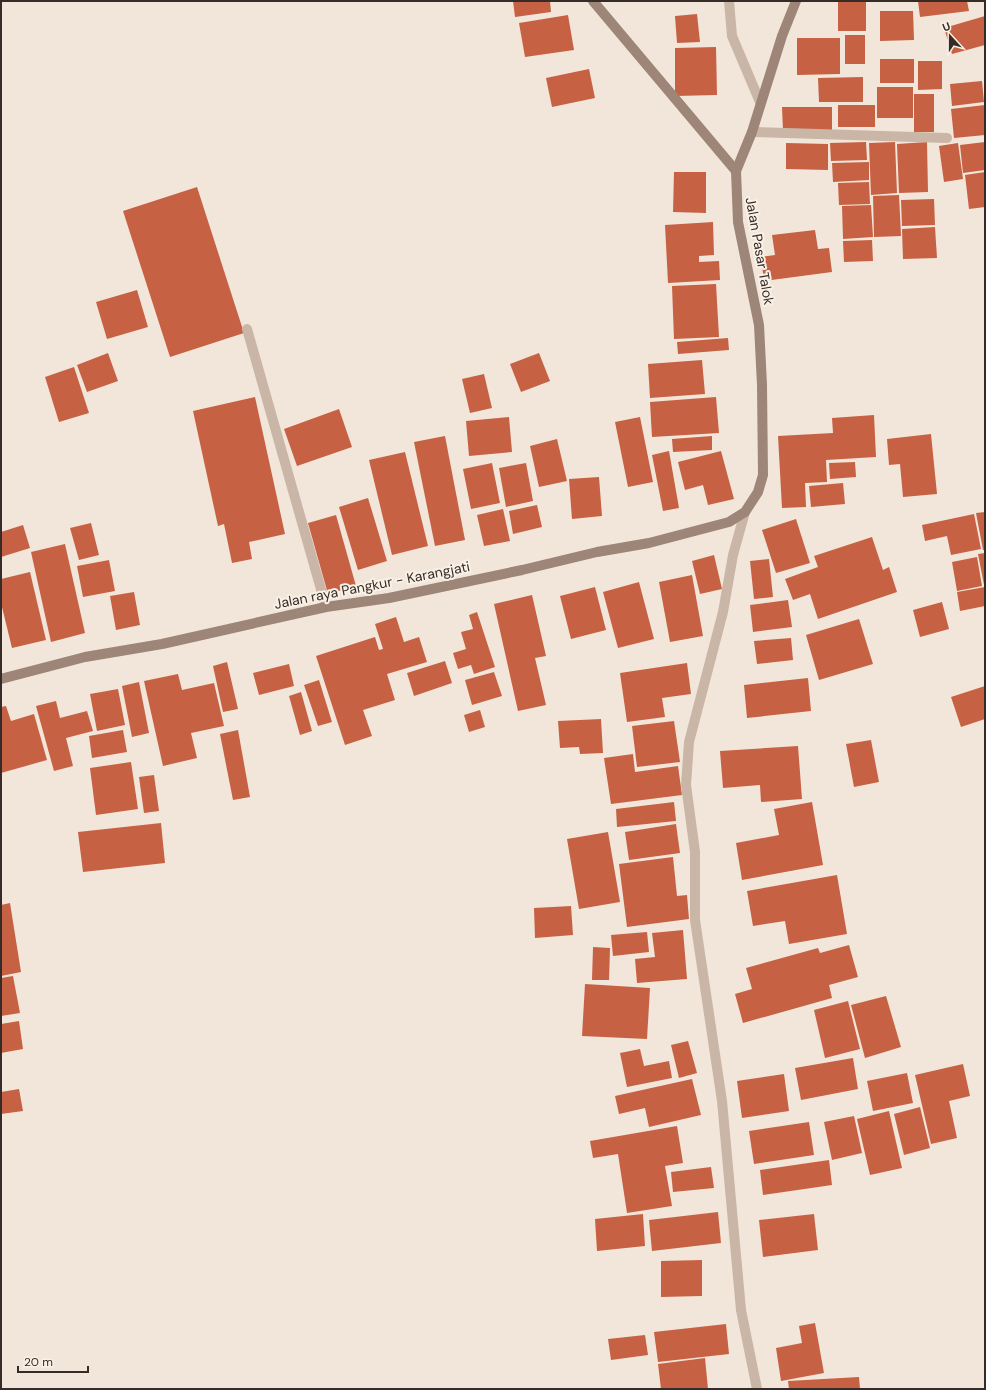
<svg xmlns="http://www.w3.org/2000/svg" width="986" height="1390" viewBox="0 0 986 1390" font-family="'DM Sans',sans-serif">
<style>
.building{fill:#c76143}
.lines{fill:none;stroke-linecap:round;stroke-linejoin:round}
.minor{stroke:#cab6a6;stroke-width:10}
.secondary{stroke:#9d8577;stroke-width:10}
.labels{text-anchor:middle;stroke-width:4;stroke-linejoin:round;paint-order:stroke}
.street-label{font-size:14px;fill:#362b27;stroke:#f9f0e6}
</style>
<rect width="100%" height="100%" fill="#f2e6da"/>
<g class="building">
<path d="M513,1H550L551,12L515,17Z"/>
<rect x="838" y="1" width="28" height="30"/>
<path d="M918,1H967L969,11L920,17Z"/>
<path d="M880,11H913L914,40L880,41Z"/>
<path d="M697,14L700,42L677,43L675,16Z"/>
<path d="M568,15L574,50L525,57L519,23Z"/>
<path d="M985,16V45L952,54L944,28Z"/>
<rect x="845" y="35" width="20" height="29"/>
<path d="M797,38H840V74L797,75Z"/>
<path d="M716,47L717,95L675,96V48Z"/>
<rect x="880" y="59" width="34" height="24"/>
<path d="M918,61H942V89L918,90Z"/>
<path d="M589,69L595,98L552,107L546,78Z"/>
<path d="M863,77V102H819L818,78Z"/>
<path d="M982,81L984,102L952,106L950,84Z"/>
<rect x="877" y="87" width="36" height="31"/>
<rect x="914" y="94" width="20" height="38"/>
<rect x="838" y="105" width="37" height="22"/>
<path d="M985,105V135L954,138L951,109Z"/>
<path d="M782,107H832V130L783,131Z"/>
<path d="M866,142L867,160L831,161L830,143Z"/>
<path d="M895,142L897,193L871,195L869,143Z"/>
<path d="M927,142L928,192L899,193L897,144Z"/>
<path d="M985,142V170L963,173L960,145Z"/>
<path d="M786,143L828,144V170L786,169Z"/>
<path d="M958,143L963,179L944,182L939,146Z"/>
<path d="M869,162V180L833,182L832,163Z"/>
<path d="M674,172H706V213L673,212Z"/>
<path d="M985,172V207L969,209L965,175Z"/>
<path d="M869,182L870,204L839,205L838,183Z"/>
<path d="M197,187L244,333L170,357L123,211Z"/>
<path d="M899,195L901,236L874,237L873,196Z"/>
<path d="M934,199L935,225L902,226L901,200Z"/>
<path d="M871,205L873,237L843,239L842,206Z"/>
<path d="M713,222L714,255L699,256V262L719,261L720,280L668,283L665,225Z"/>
<path d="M935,227L937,258L903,259L902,229Z"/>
<path d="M815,230L818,249L829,248L832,272L764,281L761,257L775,255L772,235Z"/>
<path d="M872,240L873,261L844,262L843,241Z"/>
<path d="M716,284L719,337L674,339L672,286Z"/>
<path d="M137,290L148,327L107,339L96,302Z"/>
<path d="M728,338L729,350L678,354L677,342Z"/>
<path d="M108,353L118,381L87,392L77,365Z"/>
<path d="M539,353L550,381L521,392L510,364Z"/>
<path d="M702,360L705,394L650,398L648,364Z"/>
<path d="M74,367L89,413L59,422L45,377Z"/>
<path d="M484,374L492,408L470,413L462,379Z"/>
<path d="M255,397L285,534L249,542L252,559L232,563L224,524L218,526L193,411Z"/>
<path d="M716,397L719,433L652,437L650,402Z"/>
<path d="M339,409L352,447L297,466L284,429Z"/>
<path d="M874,415L876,457L826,460L827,482L805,483L806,507L782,508L778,436L833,433L832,418Z"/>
<path d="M509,417L512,452L469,456L466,421Z"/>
<path d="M640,417L653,482L628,487L615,422Z"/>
<path d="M931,434L937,494L903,497L900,464L889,465L887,439Z"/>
<path d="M445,436L465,540L435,546L414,442Z"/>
<path d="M712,436V450L673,452L672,439Z"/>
<path d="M557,439L567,481L539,487L530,446Z"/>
<path d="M669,451L679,508L663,511L652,455Z"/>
<path d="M721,451L734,499L708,505L703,485L685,490L678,462Z"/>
<path d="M405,452L428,546L392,555L369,460Z"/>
<path d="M855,462L856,477L830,479L829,463Z"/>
<path d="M492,463L500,503L471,509L463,469Z"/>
<path d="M526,463L533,501L506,507L499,468Z"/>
<path d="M599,477L602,516L572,519L569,479Z"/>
<path d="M843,483L845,504L811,507L809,486Z"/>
<path d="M368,498L387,561L358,570L339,507Z"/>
<path d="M537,505L542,527L513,534L509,511Z"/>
<path d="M503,509L510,541L484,546L477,515Z"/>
<path d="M985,512V550H983L976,513Z"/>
<path d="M974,514L981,549L951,555L947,536L925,541L922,525Z"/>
<path d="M336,515L356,586L328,594L308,523Z"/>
<path d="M796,519L810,563L776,573L762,530Z"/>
<path d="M91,523L99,555L79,560L70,528Z"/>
<path d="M23,525L30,548L1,557V532Z"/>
<path d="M872,537L883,570L889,567L897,592L818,619L810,594L793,600L785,579L818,567L814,556Z"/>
<path d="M65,544L85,633L51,642L31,552Z"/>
<path d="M985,553V585H984L978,554Z"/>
<path d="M714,555L722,589L700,594L692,561Z"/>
<path d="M977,557L982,586L957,591L952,562Z"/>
<path d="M769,559L773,597L754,599L750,561Z"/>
<path d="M109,560L115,591L83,597L77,566Z"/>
<path d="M30,572L46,640L12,648L1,603V579Z"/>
<path d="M692,575L703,636L670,642L659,582Z"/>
<path d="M639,582L654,639L618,648L603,592Z"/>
<path d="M595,587L606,630L571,639L560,596Z"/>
<path d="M985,587V606L960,611L957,592Z"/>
<path d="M134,592L140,625L116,630L110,596Z"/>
<path d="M532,595L546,656L535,658L546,705L518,711L494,604Z"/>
<path d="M788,600L792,627L753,632L750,605Z"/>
<path d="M942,602L949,629L920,637L913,610Z"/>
<path d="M477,612L495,667L474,674L471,665L458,669L453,653L466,649L461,632L473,629L469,615Z"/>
<path d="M396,617L404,642L419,637L427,662L387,674L395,700L363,710L372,736L345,745L316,656L375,637L379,650L383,649L375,624Z"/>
<path d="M859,619L873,664L819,680L806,635Z"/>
<path d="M791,638L793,660L757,664L754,641Z"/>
<path d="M445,661L452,683L414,696L407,673Z"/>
<path d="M227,662L238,709L223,712L213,666Z"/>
<path d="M687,663L691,694L662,698L665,717L627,722L620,673Z"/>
<path d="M289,664L294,686L259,695L253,673Z"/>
<path d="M494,672L502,696L472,705L465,680Z"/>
<path d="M178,674L182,690L214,683L224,726L191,733L197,758L163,766L144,681Z"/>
<path d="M808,678L811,711L747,718L744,685Z"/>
<path d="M319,680L332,722L318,726L304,685Z"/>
<path d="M139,682L149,733L132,737L122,686Z"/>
<path d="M985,686V719L961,727L951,697Z"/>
<path d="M118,689L125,725L97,731L90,694Z"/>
<path d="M301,692L312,731L300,735L289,696Z"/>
<path d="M56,701L60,718L87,711L93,731L66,738L73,766L54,771L36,706Z"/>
<path d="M6,706L11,721L34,714L47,760L1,773V707Z"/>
<path d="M480,710L485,727L469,732L464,715Z"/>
<path d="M601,719L603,753L580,754L579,747L560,748L558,721Z"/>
<path d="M674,721L680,762L637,767L632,726Z"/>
<path d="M123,730L127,752L92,758L89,736Z"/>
<path d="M238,730L250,797L233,800L220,734Z"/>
<path d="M871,740L879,782L854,787L846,744Z"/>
<path d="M798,746L802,799L761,802L760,785L723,788L720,751Z"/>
<path d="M633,754L635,772L678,766L682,795L611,804L604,758Z"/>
<path d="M131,762L138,809L96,815L90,768Z"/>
<path d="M154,775L159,811L144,813L139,777Z"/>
<path d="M674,802L676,821L617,827L616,809Z"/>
<path d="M812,802L823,865L742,880L736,843L779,835L774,809Z"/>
<path d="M161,823L165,863L83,872L78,832Z"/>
<path d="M676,824L680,853L629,860L625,832Z"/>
<path d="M608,832L620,902L579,909L567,839Z"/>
<path d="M673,857L677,896L687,895L689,919L627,927L619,864Z"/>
<path d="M837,875L847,934L789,944L785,921L753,926L747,891Z"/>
<path d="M10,903L21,972L1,976V905Z"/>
<path d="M571,906L573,935L535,938L534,908Z"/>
<path d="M683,930L687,979L637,983L635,959L655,957L652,933Z"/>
<path d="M647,932L649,952L613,956L611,935Z"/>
<path d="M849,945L858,977L829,985L832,998L743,1023L735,994L752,989L746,968L818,948L820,953Z"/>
<path d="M593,947L610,948L609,980H592Z"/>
<path d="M13,976L20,1013L1,1016V978Z"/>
<path d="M585,984L650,988L647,1039L582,1036Z"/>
<path d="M886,996L901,1047L865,1058L851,1005Z"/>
<path d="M848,1001L860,1049L825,1058L814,1010Z"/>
<path d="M19,1021L23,1049L1,1053V1024Z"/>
<path d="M688,1041L697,1073L679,1078L671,1045Z"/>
<path d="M640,1049L644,1066L669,1061L672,1078L627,1087L620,1053Z"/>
<path d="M853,1058L858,1089L801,1100L795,1068Z"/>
<path d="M963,1064L970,1096L949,1101L957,1138L931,1144L915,1075Z"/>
<path d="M907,1073L913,1103L873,1111L867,1081Z"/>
<path d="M784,1074L789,1111L742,1118L737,1081Z"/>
<path d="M692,1079L701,1115L649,1127L645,1108L619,1114L615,1096Z"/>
<path d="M19,1089L23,1111L1,1114V1092Z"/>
<path d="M920,1107L930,1148L904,1155L894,1114Z"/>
<path d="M889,1111L902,1168L870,1175L857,1119Z"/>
<path d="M854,1116L862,1153L832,1160L824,1122Z"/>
<path d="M809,1122L814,1155L754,1164L749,1131Z"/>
<path d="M677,1126L683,1163L665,1166L672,1206L627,1213L618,1154L593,1158L590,1141Z"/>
<path d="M829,1160L832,1185L763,1195L760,1170Z"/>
<path d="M711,1167L714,1188L673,1192L671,1172Z"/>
<path d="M718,1212L721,1243L652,1251L649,1220Z"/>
<path d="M643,1214L645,1246L597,1251L595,1219Z"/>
<path d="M814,1214L818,1250L763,1257L759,1220Z"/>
<path d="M702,1260V1296L661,1297V1261Z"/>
<path d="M815,1323L824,1373L781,1381L776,1348L802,1343L799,1326Z"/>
<path d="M726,1324L729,1354L658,1362L654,1332Z"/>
<path d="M645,1335L648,1355L611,1360L608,1339Z"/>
<path d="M705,1358L708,1389H661L658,1364Z"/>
<path d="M859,1377L860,1389H789L788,1381Z"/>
</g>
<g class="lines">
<g class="minor">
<path d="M729,1L732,36L760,102"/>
<path d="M752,132L947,138"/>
<path d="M247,329L326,607"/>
<path d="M745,512L733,555L723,612L689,742L686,785L695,852V920L722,1101L741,1310L757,1389"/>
</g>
<g class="secondary">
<path d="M593,1L736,171"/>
<path d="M1,679L85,657L162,644L326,607L389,598L522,570L597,552L649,543L729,522L745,512L758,492L763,475L762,385L759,325L738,222L736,171L752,132L782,36L796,1"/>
</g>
</g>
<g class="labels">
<g class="street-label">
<text transform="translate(760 251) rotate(80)" y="5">Jalan Pasar Talok</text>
<text transform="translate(372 585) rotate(-11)" y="5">Jalan raya Pangkur - Karangjati</text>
</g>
</g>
<rect width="986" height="1390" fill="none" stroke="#362b27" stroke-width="4"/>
<g transform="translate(950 36) rotate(339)" stroke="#f9f0e6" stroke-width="3" paint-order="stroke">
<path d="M0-3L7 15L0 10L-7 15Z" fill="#362b27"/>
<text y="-6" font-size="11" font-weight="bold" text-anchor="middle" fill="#362b27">U</text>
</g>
<path d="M18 1366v6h70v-6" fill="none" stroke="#362b27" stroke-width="2"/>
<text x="24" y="1366" font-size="12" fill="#362b27" stroke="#f9f0e6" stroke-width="3" paint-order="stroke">20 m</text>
</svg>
